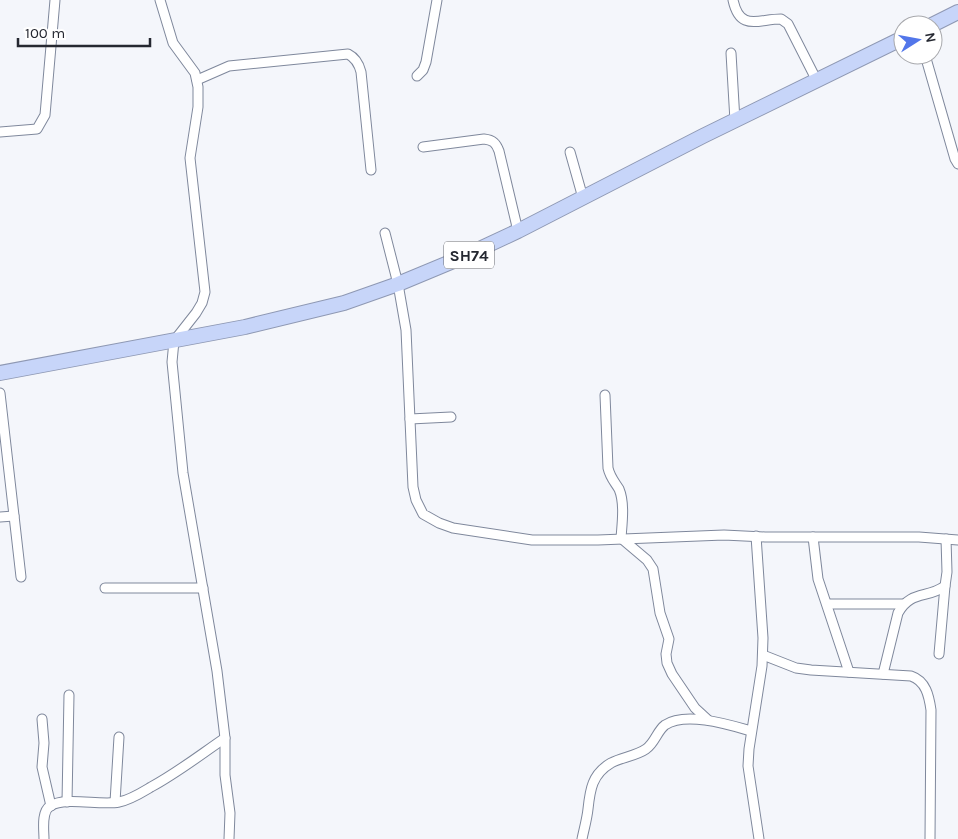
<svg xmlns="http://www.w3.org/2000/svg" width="958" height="839" viewBox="0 0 958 839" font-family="Karla,sans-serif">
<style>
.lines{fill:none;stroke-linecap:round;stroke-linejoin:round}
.minor-casing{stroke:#7f889c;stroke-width:11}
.highway-casing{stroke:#8e98b3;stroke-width:16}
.minor{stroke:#fff;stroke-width:9}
.highway{stroke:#c7d5f9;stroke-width:14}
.labels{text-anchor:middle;stroke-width:5;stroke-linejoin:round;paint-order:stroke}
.shield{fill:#fff;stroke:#66686f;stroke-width:1}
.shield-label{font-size:16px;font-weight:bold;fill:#252831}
</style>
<rect width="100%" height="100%" fill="#f4f6fb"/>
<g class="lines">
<defs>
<g id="minor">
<path d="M160,0L173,43L195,73L198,87V107L190,158L205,292L202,303L196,313L174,341L172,362L183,473L217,671L225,738V775L230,813L229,839"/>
<path d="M733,0C740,32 758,19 781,19L788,24L817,81"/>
<path d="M731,53L735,121"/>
<path d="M925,55L955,159L958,164"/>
<path d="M417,76L423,70L426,62L437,0"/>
<path d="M197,80L229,66L348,54C356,58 359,64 361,72L371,170"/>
<path d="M0,132L37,129L45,115L55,0"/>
<path d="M423,147L484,139C493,140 496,143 499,151L518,231"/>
<path d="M570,152L583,198"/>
<path d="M385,233L398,284L406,330L413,487L416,500L423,514L439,523L453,528L532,540H598L724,535L765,537H919L958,540"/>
<path d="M0,393L21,577"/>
<path d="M605,395L608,468C610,477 614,481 619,489C625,503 622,524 621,538L647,560L653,569L660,613L669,639L666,654L667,663L672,674L695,708L708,720"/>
<path d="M410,419L451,417"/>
<path d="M0,517L14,516"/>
<path d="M756,536L763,638L762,666L749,749L748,766L759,839"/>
<path d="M813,537L818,579L849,672"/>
<path d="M105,588H203"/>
<path d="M827,604H903"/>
<path d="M939,654L945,586"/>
<path d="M763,655L796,668L811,670L911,676C926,681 929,696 931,710L930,839"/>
<path d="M883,674L898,613C911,590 927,599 945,586L947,572L946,539"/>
<path d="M42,719L44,743L42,767L51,806"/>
<path d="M67,802L69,695"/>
<path d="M115,802L119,737"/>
<path d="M44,839C44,830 41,812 50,806C66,796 100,806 119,802C130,800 141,793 151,787C177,773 200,755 225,738"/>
<path d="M582,839C584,829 587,819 588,809C590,790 592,774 611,763C622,757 636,756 646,749C655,743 657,731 665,725C686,711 730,725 751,731"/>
</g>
<g id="highway">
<path d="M932,25L958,12"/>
<path d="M0,373L245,327L344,303L398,284L458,259L518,231L703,136L903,38"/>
</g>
</defs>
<use href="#minor" class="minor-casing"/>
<use href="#highway" class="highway-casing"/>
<use href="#minor" class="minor"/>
<use href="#highway" class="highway"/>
</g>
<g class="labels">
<rect class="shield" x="444" y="241.5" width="50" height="27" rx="4"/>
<g class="shield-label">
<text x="469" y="261">SH74</text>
</g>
</g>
<g transform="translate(918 40) rotate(79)"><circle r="24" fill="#ffffff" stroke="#a8a9ad"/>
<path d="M0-4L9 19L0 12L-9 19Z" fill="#5276ea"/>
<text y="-8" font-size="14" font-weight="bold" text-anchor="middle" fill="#252831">N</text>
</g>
<path d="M18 38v8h132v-8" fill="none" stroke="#252831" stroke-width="2.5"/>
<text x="25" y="38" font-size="15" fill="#252831" stroke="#ffffff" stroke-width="4" paint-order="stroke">100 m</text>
</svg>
